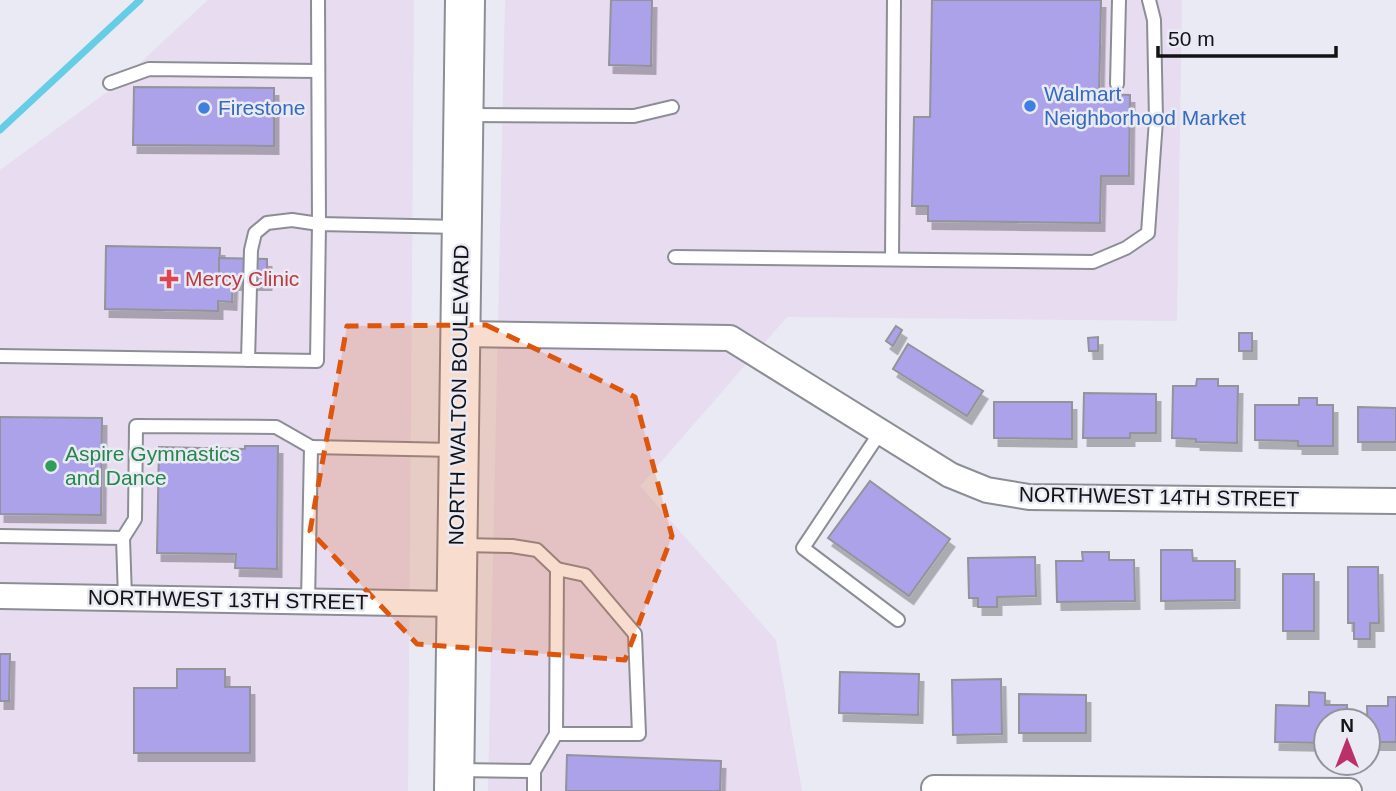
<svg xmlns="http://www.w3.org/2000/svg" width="1396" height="791" viewBox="0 0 1396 791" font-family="Arial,sans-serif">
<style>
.commercial{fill:#e7dcf0}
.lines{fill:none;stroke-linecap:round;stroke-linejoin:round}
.stream{stroke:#65cde5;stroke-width:7}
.building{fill:#aba2e9;stroke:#93939b;stroke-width:2;filter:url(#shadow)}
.service-casing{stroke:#8c8e95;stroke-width:16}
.minor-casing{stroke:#8c8e95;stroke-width:28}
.primary-casing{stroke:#8c8e95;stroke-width:42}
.service{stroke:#fff;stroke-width:12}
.minor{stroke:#fff;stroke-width:24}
.primary{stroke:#fff;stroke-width:38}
.marked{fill:#dd560c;fill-opacity:0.2;stroke:#dd560c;stroke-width:5;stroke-dasharray:14 9;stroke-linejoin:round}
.shop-dot{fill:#3f7fe0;stroke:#e9eaf3;stroke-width:2.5}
.health-dot{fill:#e0444e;stroke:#e9eaf3;stroke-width:2.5}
.leisure-dot{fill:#2e9e5b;stroke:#e9eaf3;stroke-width:2.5}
.labels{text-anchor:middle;stroke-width:5;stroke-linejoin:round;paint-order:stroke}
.shop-label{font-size:21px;fill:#366cbe;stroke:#e9eaf3;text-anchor:start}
.health-label{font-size:21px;fill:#be3a42;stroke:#e9eaf3;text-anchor:start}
.street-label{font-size:21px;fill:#131316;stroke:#e9eaf3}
.leisure-label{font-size:21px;fill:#27864d;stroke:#e9eaf3;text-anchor:start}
</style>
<defs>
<filter id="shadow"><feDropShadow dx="4.5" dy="8" stdDeviation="0" flood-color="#0004"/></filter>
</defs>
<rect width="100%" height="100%" fill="#e9eaf3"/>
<g class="commercial">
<path d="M208,0H414L408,791H0V170L114,87Z"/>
<path d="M505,0H1182L1177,321L787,317L640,486L776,640L802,791H488Z"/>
</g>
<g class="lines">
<path class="stream" d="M0,130L140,0"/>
</g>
<g class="building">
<path d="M611,0H652L651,66L609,65Z"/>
<path d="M932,0H1101L1099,94L1130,95L1129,176H1101L1100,223L928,221V206H912L914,117H930Z"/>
<path d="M134,87L274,88V146L133,145Z"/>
<path d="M106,246L220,248L219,277H233L232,302L218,301V311L105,309Z"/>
<path d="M219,258L267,259V282H233V277H219Z"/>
<path d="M896,326L902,330L893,346L886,341Z"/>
<rect x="1239" y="333" width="13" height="18"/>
<path d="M1098,337V351H1089L1088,338Z"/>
<path d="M908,344L983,391L967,416L893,369Z"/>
<path d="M1197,379H1218V386H1238L1237,443L1196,442V439L1172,438L1173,386H1196Z"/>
<path d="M1084,393L1156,394V433H1130V438H1083Z"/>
<path d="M1299,398H1317V405H1333V446H1298V441L1255,440V405H1299Z"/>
<path d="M994,402H1072V439L994,438Z"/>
<path d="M1358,407L1396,408V442H1358Z"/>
<path d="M0,417L102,418L101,515L0,514Z"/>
<path d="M245,446H278L277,569L235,568L236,554L157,553L159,447L245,449Z"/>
<path d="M870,481L950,539L909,596L828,538Z"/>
<path d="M1161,550H1192L1193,561H1235V600L1161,601Z"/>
<path d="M1082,552H1109V560H1134L1135,601L1057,602L1056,561H1083Z"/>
<path d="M1035,557L1036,596L997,597V607H978V598H969L968,558Z"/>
<path d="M1348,567H1378L1379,623H1370V639H1354V623H1348Z"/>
<rect x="1283" y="574" width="31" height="57"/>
<path d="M0,654H10L9,701H0Z"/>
<path d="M177,669H225V687H250V753H134V688H177Z"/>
<path d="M840,672L919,674L918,715L839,713Z"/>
<path d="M1001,679L1002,734L953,735L952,680Z"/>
<path d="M1309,692L1325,693V705H1347V721H1326V743L1275,742L1276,705L1309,706Z"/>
<path d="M1019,694L1086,695V733H1019Z"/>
<path d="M1388,697H1396V742H1368L1367,706H1388Z"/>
<path d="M567,755L721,761L720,791H566Z"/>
</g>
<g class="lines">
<defs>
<g id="service">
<path d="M110,83L149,69L318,71"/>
<path d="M1117,84L1119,0"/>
<path d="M467,115L634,116L672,107"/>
<path d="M675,257L1093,262L1126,248L1148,233L1156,120L1154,20L1149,0"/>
<path d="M892,259L894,0"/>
<path d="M0,356L317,361L319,224L459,227"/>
<path d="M248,360L251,250L255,233L267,223L292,220L319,224L318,0"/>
<path d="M881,431L803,548L898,620"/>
<path d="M0,536L123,538L125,598"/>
<path d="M123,538L135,519L136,426L276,427L311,447"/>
<path d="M308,602L311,447L454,450"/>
<path d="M556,734H639L635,634L585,575L557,569"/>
<path d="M458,770L534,771L556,734L557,569L537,550L512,546L462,545"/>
<path d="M534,791V771"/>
</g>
<g id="minor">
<path d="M460,334L730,338L950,475L987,490L1029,497L1396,501"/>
<path d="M0,596L456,604"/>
<path d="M934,788L1349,791"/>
</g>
<path id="primary" d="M454,791L465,0"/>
</defs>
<use href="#service" class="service-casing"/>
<use href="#minor" class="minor-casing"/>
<use href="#primary" class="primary-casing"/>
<use href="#service" class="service"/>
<use href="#minor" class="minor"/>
<use href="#primary" class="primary"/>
</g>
<path class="marked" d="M486,325L635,397L672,536L625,660L417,644L310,531L347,326Z"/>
<g class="shop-dot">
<circle cx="1030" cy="106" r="7"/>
<circle cx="204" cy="108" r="7"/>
</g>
<path class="health-dot" d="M165.5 268.5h7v7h7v7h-7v7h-7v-7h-7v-7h7z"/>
<circle class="leisure-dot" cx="51" cy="466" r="7"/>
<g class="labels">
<g class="shop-label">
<text x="1044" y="101">Walmart<tspan x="1044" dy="24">Neighborhood Market</tspan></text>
<text x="218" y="115">Firestone</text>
</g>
<g class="health-label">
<text x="185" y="286">Mercy Clinic</text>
</g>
<g class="street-label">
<text transform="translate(459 395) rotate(-89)" y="7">NORTH WALTON BOULEVARD</text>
<text transform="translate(1159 497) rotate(1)" y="7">NORTHWEST 14TH STREET</text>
<text transform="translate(228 600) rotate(1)" y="7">NORTHWEST 13TH STREET</text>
</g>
<g class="leisure-label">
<text x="65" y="461">Aspire Gymnastics<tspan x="65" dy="24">and Dance</tspan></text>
</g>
</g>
<g transform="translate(1347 742)"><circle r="33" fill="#e9eaf3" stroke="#93949b" stroke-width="2"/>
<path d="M0-5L12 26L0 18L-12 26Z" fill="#bb3069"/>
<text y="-10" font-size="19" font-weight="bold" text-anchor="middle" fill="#131316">N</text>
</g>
<path d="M1158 46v10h178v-10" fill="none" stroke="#131316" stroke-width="3.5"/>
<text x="1168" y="46" font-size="21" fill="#131316" stroke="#e9eaf3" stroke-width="5" paint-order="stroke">50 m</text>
</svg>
